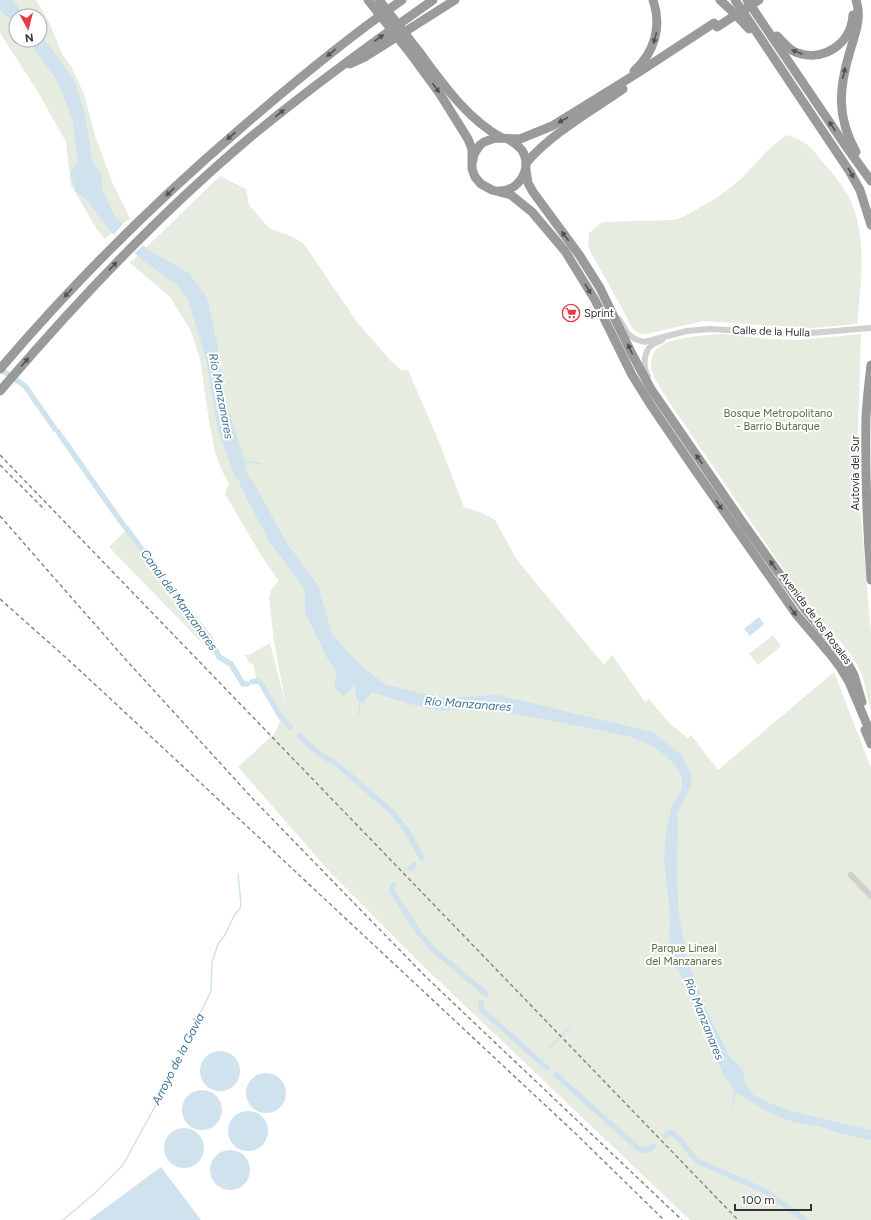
<svg xmlns="http://www.w3.org/2000/svg" width="871" height="1220" viewBox="0 0 871 1220" font-family="Figtree,sans-serif">
<style>
.green{fill:#e6ecdf;fill-rule:evenodd}
.water{fill:#cfe2ee}
.pier{fill:#fff}
.lines{fill:none;stroke-linecap:round;stroke-linejoin:round}
.stream{stroke:#cfe2ee;stroke-width:1.5}
.canal{stroke:#cfe2ee;stroke-width:5.5}
.minor{stroke:#d0d0d0;stroke-width:6}
.highway{stroke:#9a9a9a;stroke-width:9}
.rail{stroke:#888;stroke-width:1.5;stroke-dasharray:4 3;stroke-linecap:butt}
.highway-bridge{stroke:#9a9a9a;stroke-width:9}
.oneway{fill:#525252}
.labels{text-anchor:middle;stroke-width:4;stroke-linejoin:round;paint-order:stroke}
.poi-label{font-size:11px;fill:#333;stroke:#fff;text-anchor:start}
.street-label{font-size:11px;fill:#333;stroke:#fff}
.park-label{font-size:11px;fill:#56703f;stroke:#fff}
.water-label{font-size:12px;font-style:italic;fill:#3f7597;stroke:#fff}
</style>
<rect width="100%" height="100%" fill="#fff"/>
<g class="green">
<path d="M0,0H36L49,22L62,54L72,68L84,94L95,136L113,184L130,218L105,239L96,228L71,185L66,142L38,92L0,33ZM16,16H40V40H16Z"/>
<path d="M786,135C806,140 812,148 824,164C833,173 841,184 848,195C868,233 861,284 857,324L813,328L703,321L646,334H640L633,329L613,292L591,253L588,244L589,233L602,222L673,220L681,218L715,199L740,180L767,151Z"/>
<path d="M220,176L246,189L249,205L269,228L293,237L304,244L357,322L390,360L401,370H408L437,437L464,507L482,513L495,520L517,560L604,665L612,655L645,702L649,699L669,723L688,738L691,735L718,770L834,672L871,768V1220H690L418,961L329,871L238,767L275,733L282,716L263,681L256,678L253,663L250,664L245,655L251,654L270,643L286,706L274,642L269,598L271,590L279,581L261,555L225,494L229,483L222,471L215,452L209,421L200,359L191,331L170,297L130,263Z"/>
<path d="M723,334L769,339L800,340L861,334L858,431L860,479V505L871,634V710L862,674L852,656L799,592L661,390C658,383 652,375 651,367C650,361 653,351 659,347C673,337 706,335 723,334Z"/>
<path d="M126,530L211,647L208,649L109,547Z"/>
<path d="M773,635L781,646L758,665L749,654Z"/>
</g>
<g class="water">
<path d="M0,0H12L26,16H16V25L0,10Z"/>
<path d="M40,33L74,80L85,114L92,161L101,174L103,191L114,215L148,250L189,273L207,298L217,343L225,398L237,437L242,452L248,476L254,483L286,542L318,585L332,634L362,667L386,685L443,698L498,695L652,732L681,754L690,772L692,784L678,813L677,877L679,915L687,960L708,1013L729,1056L743,1070L745,1083L752,1094L767,1102L790,1111L871,1130V1140L835,1132L819,1126L793,1122L766,1111L735,1092L723,1074L678,970L669,936L670,923L669,904L664,861L665,843L666,832L672,806L682,788V779L677,768L666,756L650,745L631,737L609,732L532,717L476,708L442,711L410,704L372,692L363,703L356,699L355,685L343,696L334,687L337,672L327,658L305,612V590L287,565L268,540L267,535L259,522L240,485L239,480L235,477L218,431L206,359L188,299L177,285L140,258L108,229L86,199L76,192L70,173L78,162L73,122L58,82L27,40H40Z"/>
<path d="M759,617L764,624L750,636L744,629Z"/>
<circle cx="220" cy="1071" r="20"/>
<circle cx="266" cy="1093" r="20"/>
<circle cx="202" cy="1110" r="20"/>
<circle cx="248" cy="1131" r="20"/>
<circle cx="184" cy="1148" r="20"/>
<circle cx="230" cy="1170" r="20"/>
<path d="M161,1167L201,1220H89Z"/>
</g>
<path class="pier" d="M123,224L143,245L135,253L114,234Z"/>
<g class="lines">
<g class="stream">
<path d="M243,462H250L261,464"/>
<path d="M359,714L360,700"/>
<path d="M549,1049L570,1026"/>
<path d="M732,1110L735,1092"/>
<path d="M63,1220L95,1193L123,1165L181,1059L184,1047L211,991L212,962L218,944L225,935L235,914L240,909L241,904L238,874"/>
</g>
<g class="canal">
<path d="M0,369L25,386L55,429"/>
<path d="M58,432L124,526"/>
<path d="M127,529L161,576L209,637L219,657L231,664L243,684H247"/>
<path d="M252,682L257,681L261,683L280,716L290,727"/>
<path d="M300,736L318,753L338,765L392,812L407,831L422,858"/>
<path d="M411,868L414,865"/>
<path d="M393,885L392,891L419,933L434,950L486,994"/>
<path d="M481,1003V1009L547,1068"/>
<path d="M556,1075L640,1150H649L653,1146"/>
<path d="M665,1136L670,1132L678,1138L697,1161L765,1191L805,1220"/>
</g>
<g class="minor">
<path d="M619,319L628,334L635,339L644,342L687,331L710,329L786,334L811,333L871,328"/>
<path d="M648,376C643,367 643,352 652,345C655,343 659,342 662,340"/>
<path d="M851,875L871,896"/>
</g>
<g class="highway">
<path d="M720,0L734,13L749,29"/>
<path d="M735,0L850,172L860,190L871,225"/>
<path d="M747,0L845,145L871,181"/>
<path d="M777,36C782,41 787,47 793,51C821,64 851,45 853,15"/>
<path d="M420,53C443,84 467,119 502,138"/>
<path d="M413,57L440,94L468,139L472,149V169L475,177L481,184L492,190L511,195L532,212L565,251L595,300L632,375L650,404L695,470L796,614L831,655L840,667L849,682L871,734"/>
<path d="M350,64L365,57L455,0"/>
<path d="M634,71C655,52 662,26 653,0"/>
<path d="M856,152C836,116 839,88 850,51C855,34 862,18 856,0"/>
<path d="M473,160L474,154L480,145L484,142L495,138L520,139L552,126L636,74L714,23"/>
<path d="M526,163C553,132 590,112 623,89"/>
<path d="M526,170L528,183L533,192L580,256L600,288L632,354L651,389L743,523L804,608L846,660L854,675L862,702"/>
<path d="M499,191C518,191 531,171 524,154C521,147 515,143 508,139"/>
<path d="M871,365C869,382 867,400 866,417C865,472 867,526 871,580"/>
<path d="M0,369C74,282 155,202 241,128C293,83 346,39 402,0"/>
<path d="M0,391C76,302 157,216 247,140C307,90 369,45 433,0"/>
<path d="M865,730L871,744"/>
</g>
<g class="rail">
<path d="M0,455L738,1220"/>
<path d="M0,465L45,510"/>
<path d="M0,516L127,661L253,799L313,861L426,977L682,1220"/>
<path d="M0,599L73,664L160,745L575,1133L664,1220"/>
</g>
<g class="highway-bridge">
<path d="M368,0L413,57"/>
<path d="M379,0L420,53"/>
<path d="M717,27L759,0"/>
</g>
</g>
<defs><path id="oneway-solid" d="M-6-.8H1V-3.2L6.5 0L1 3.2V.8H-6Z"/></defs>
<g class="oneway">
<use href="#oneway-solid" transform="translate(379 38) rotate(-35)"/>
<use href="#oneway-solid" transform="translate(655 38) rotate(105)"/>
<use href="#oneway-solid" transform="translate(797 52) rotate(-157)"/>
<use href="#oneway-solid" transform="translate(331 53) rotate(141)"/>
<use href="#oneway-solid" transform="translate(844 73) rotate(-77)"/>
<use href="#oneway-solid" transform="translate(436 88) rotate(53)"/>
<use href="#oneway-solid" transform="translate(280 113) rotate(-39)"/>
<use href="#oneway-solid" transform="translate(563 120) rotate(151)"/>
<use href="#oneway-solid" transform="translate(832 126) rotate(-124)"/>
<use href="#oneway-solid" transform="translate(231 136) rotate(139)"/>
<use href="#oneway-solid" transform="translate(851 173) rotate(60)"/>
<use href="#oneway-solid" transform="translate(170 192) rotate(137)"/>
<use href="#oneway-solid" transform="translate(565 236) rotate(-127)"/>
<use href="#oneway-solid" transform="translate(113 266) rotate(-46)"/>
<use href="#oneway-solid" transform="translate(588 289) rotate(59)"/>
<use href="#oneway-solid" transform="translate(68 293) rotate(133)"/>
<use href="#oneway-solid" transform="translate(630 349) rotate(-115)"/>
<use href="#oneway-solid" transform="translate(25 362) rotate(-50)"/>
<use href="#oneway-solid" transform="translate(699 459) rotate(-125)"/>
<use href="#oneway-solid" transform="translate(719 505) rotate(55)"/>
<use href="#oneway-solid" transform="translate(773 565) rotate(-125)"/>
<use href="#oneway-solid" transform="translate(793 611) rotate(54)"/>
</g>
<defs>
<symbol id="supermarket-ring" viewBox="-11 -11 22 22"><circle r="9.5" fill="#fff" stroke="#e63946" stroke-width="1.5"/><path d="M-6-5.5h2.5l.6 2H6L4.5 2H-2.5L-4.4-4H-6ZM-1.5 3.2a1.3 1.3 0 1 0 .1 0ZM3 3.2a1.3 1.3 0 1 0 .1 0Z" fill="#e63946"/></symbol>
</defs>
<g fill-rule="evenodd">
<use href="#supermarket-ring" x="561" y="303" width="20" height="20"/>
</g>
<g class="labels">
<g class="poi-label">
<text x="584" y="317">Sprint</text>
</g>
<g class="street-label">
<text transform="translate(771 331) rotate(2)" y="4">Calle de la Hulla</text>
<text transform="translate(855 473) rotate(-90)" y="4">Autovía del Sur</text>
<text transform="translate(816 618) rotate(53)" y="4">Avenida de los Rosales</text>
</g>
<g class="park-label">
<text x="778" y="417">Bosque Metropolitano<tspan x="778" dy="13">- Barrio Butarque</tspan></text>
<text x="684" y="952">Parque Lineal<tspan x="684" dy="13">del Manzanares</tspan></text>
</g>
<g class="water-label">
<text transform="translate(221 396) rotate(79)" y="4">Río Manzanares</text>
<text transform="translate(179 600) rotate(54)" y="4">Canal del Manzanares</text>
<text transform="translate(468 704) rotate(4)" y="4">Río Manzanares</text>
<text transform="translate(704 1019) rotate(68)" y="4">Río Manzanares</text>
<text transform="translate(178 1059) rotate(-63)" y="4">Arroyo de la Gavia</text>
</g>
</g>
<g transform="translate(28 28) rotate(173)"><circle r="19" fill="#ffffff" stroke="#adadad"/>
<path d="M0-3L7 15L0 10L-7 15Z" fill="#e63946"/>
<text y="-6" font-size="11" font-weight="bold" text-anchor="middle" fill="#333333">N</text>
</g>
<path d="M735 1204v6h76v-6" fill="none" stroke="#333333" stroke-width="2"/>
<text x="741" y="1204" font-size="12" fill="#333333" stroke="#ffffff" stroke-width="3" paint-order="stroke">100 m</text>
</svg>
